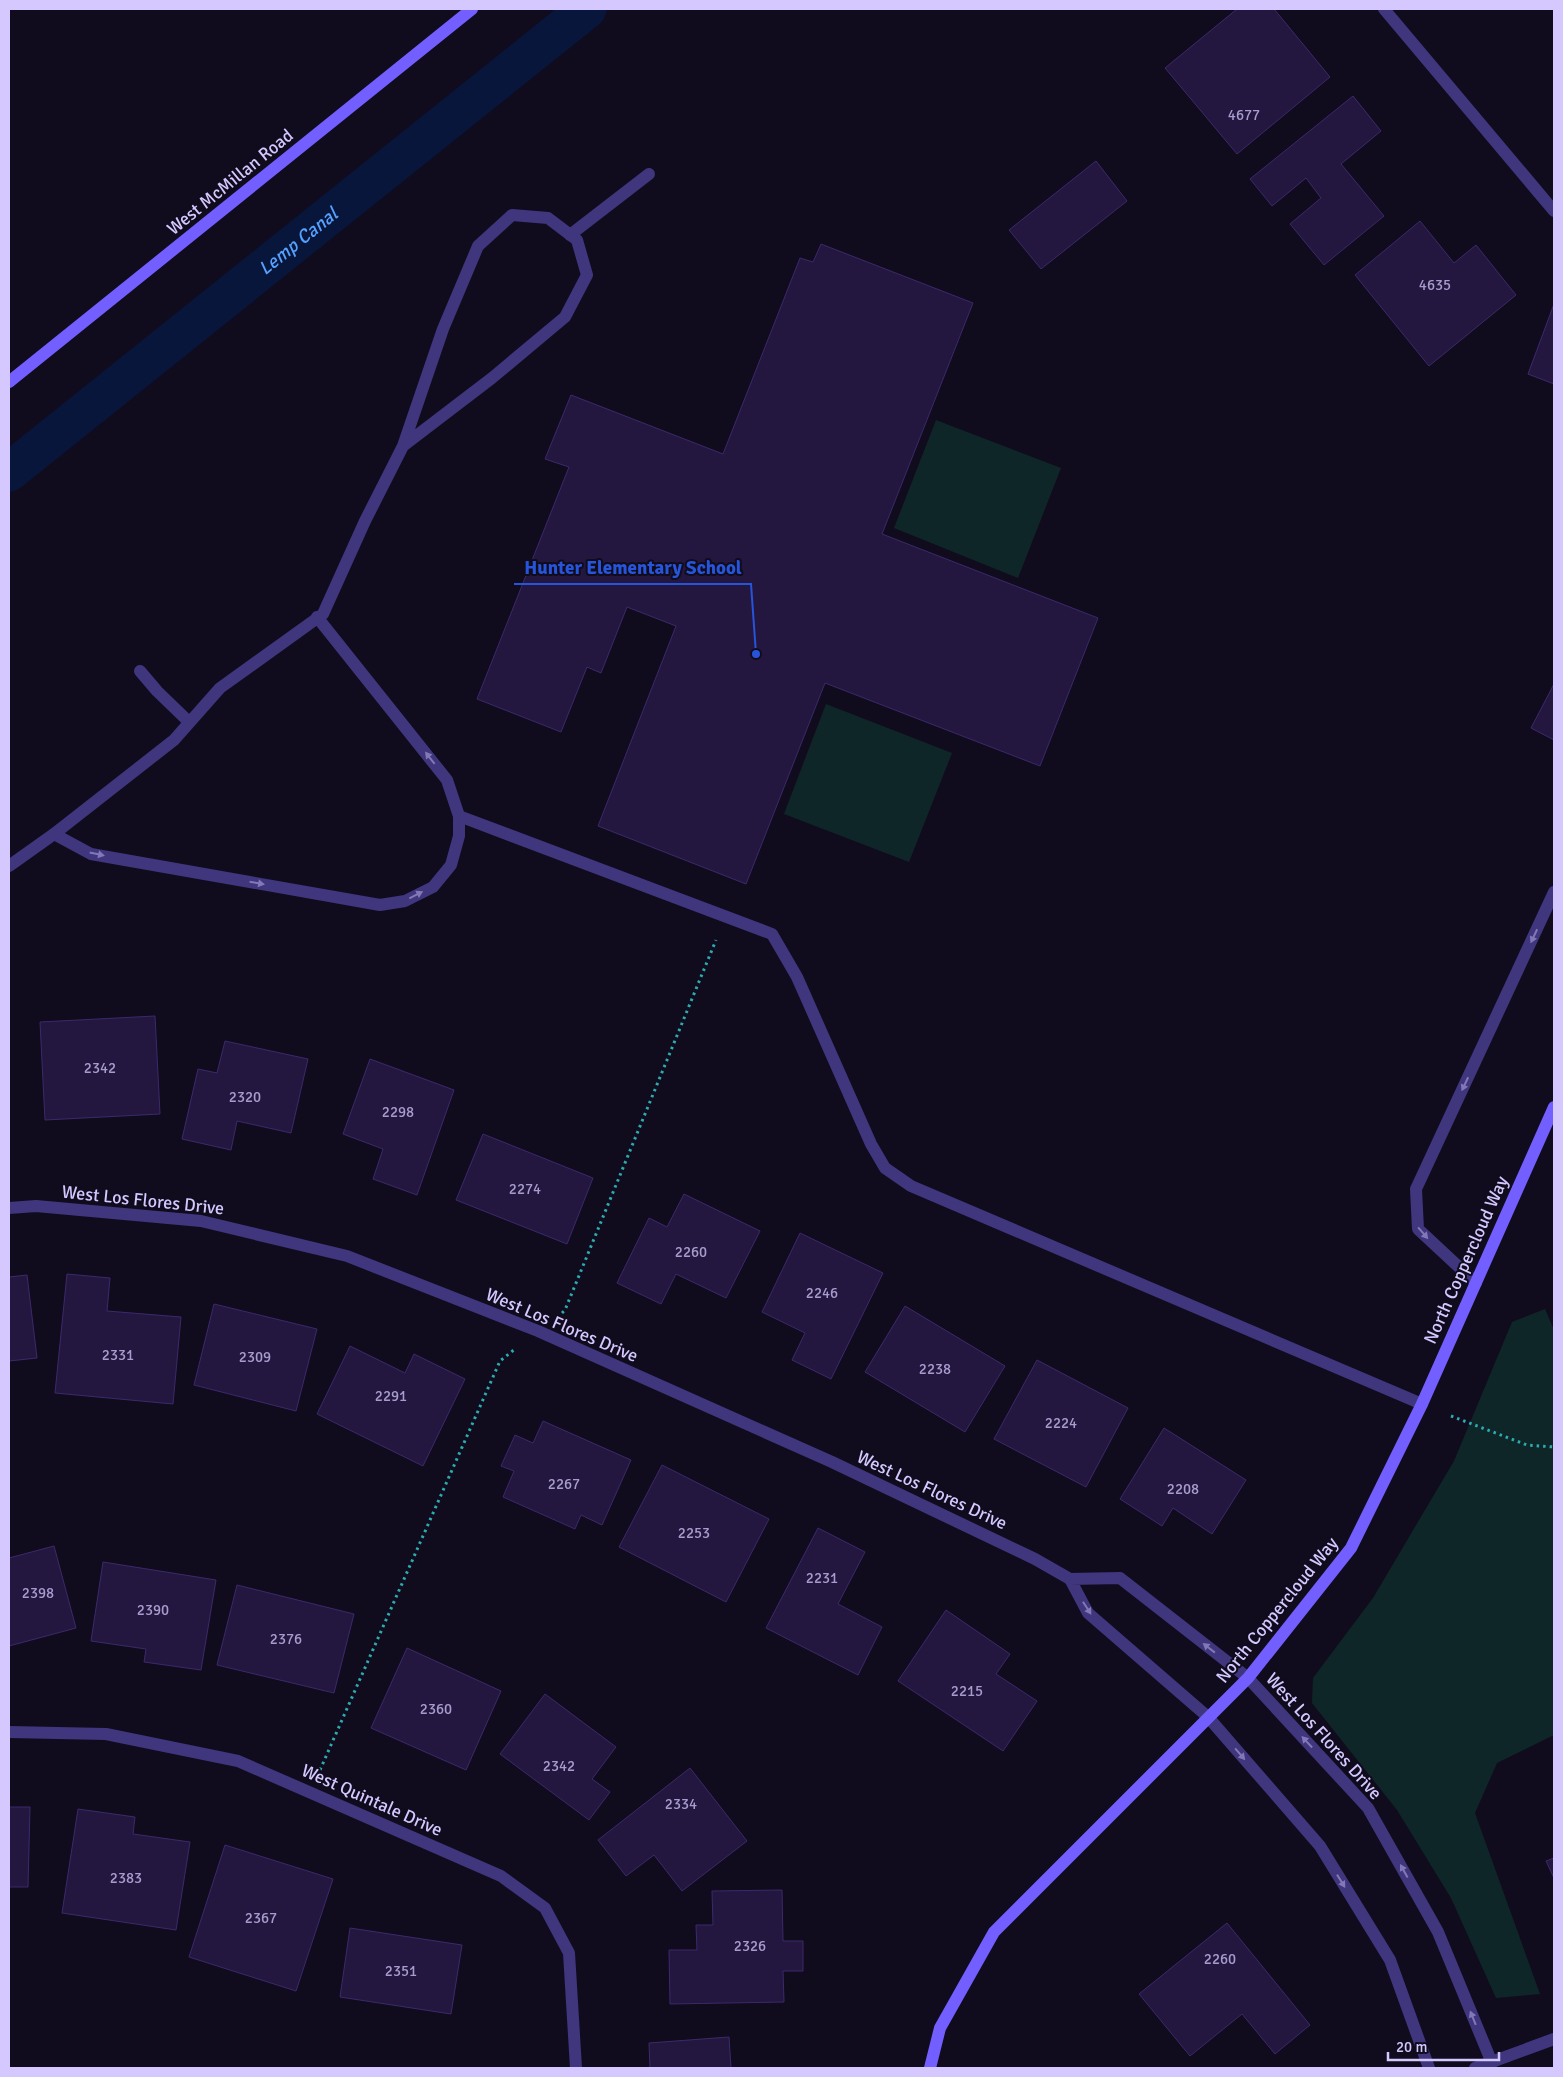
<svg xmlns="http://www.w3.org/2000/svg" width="1563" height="2077" viewBox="0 0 1563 2077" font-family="Signika,sans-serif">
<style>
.green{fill:#0f2628}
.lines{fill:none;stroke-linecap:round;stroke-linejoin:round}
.canal{stroke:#08163b;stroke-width:39}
.building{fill:#23173f;stroke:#3c296c}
.path{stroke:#2bacb0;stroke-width:3;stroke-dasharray:2.5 4;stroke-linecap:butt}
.lane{stroke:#3f367e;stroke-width:12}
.street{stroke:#3f367e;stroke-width:12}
.secondary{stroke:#735fff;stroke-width:12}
.oneway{fill:#8278b8}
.labels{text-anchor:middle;stroke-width:4;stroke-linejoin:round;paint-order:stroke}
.number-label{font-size:15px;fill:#a89ccf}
.street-label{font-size:18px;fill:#d4c8ff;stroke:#100c1e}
.water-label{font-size:19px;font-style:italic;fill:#56a1ff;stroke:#100c1e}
.leader{fill:none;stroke:#2654da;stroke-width:2}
.callout-dot{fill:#2654da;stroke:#100c1e;stroke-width:2}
.callout-label{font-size:19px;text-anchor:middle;font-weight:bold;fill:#2654da;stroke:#100c1e;stroke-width:4;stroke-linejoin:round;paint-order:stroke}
</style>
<rect width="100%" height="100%" fill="#100c1e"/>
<g class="green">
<path d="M936,420L1061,468L1018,578L894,528Z"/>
<path d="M826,704L952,753L909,862L784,814Z"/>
<path d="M1545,1309L1554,1330V1735L1497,1763L1475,1813L1540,1994L1496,1998L1451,1898L1397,1810L1312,1703L1313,1678L1373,1598L1454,1461L1512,1322Z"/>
</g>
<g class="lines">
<path class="canal" id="s1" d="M9,472L587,9"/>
</g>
<g class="building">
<path d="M1237,9H1274L1330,77L1237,154L1165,68Z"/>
<path d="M1353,96L1381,131L1341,164L1384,216L1324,265L1290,224L1321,198L1306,178L1272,206L1250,179Z"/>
<path d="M1096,161L1127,201L1041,269L1009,230Z"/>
<path d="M1420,221L1454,263L1476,245L1516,295L1429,366L1355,275Z"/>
<path d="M821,244L973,303L882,534L1098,618L1040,766L825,683L746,884L598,826L676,626L627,607L601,673L587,667L561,732L477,699L569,467L545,459L571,395L723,454L800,258L813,262Z"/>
<path d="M1554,304V384L1528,374Z"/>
<path d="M1554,684V740L1531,728Z"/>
<path d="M155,1016L160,1114L45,1120L40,1022Z"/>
<path d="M225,1041L308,1059L291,1133L237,1121L231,1150L182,1139L198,1069L217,1073Z"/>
<path d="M370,1059L454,1090L417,1195L373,1179L383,1149L343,1134Z"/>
<path d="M483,1134L593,1178L567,1244L456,1200Z"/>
<path d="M684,1194L760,1231L726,1298L676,1274L661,1304L617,1283L649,1218L667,1227Z"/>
<path d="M800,1233L883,1273L831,1379L792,1360L805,1333L762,1312Z"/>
<path d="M67,1274L110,1278L107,1311L181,1317L173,1404L55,1393Z"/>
<path d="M27,1275L37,1358L9,1361V1277Z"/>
<path d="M214,1304L317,1329L296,1411L194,1385Z"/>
<path d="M905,1306L1005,1366L965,1432L865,1372Z"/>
<path d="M350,1346L405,1373L414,1354L465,1379L423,1466L317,1414Z"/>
<path d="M1037,1360L1128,1408L1086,1487L994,1439Z"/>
<path d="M543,1421L631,1460L602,1525L581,1515L575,1529L503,1497L514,1471L501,1466L515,1435L533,1443Z"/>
<path d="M1164,1428L1246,1480L1212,1534L1173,1508L1162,1526L1120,1499Z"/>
<path d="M662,1465L769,1519L726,1602L619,1547Z"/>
<path d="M818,1528L865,1552L838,1604L882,1627L858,1675L766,1628Z"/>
<path d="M54,1546L76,1628L9,1646V1558Z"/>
<path d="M103,1562L216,1580L201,1670L144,1662L146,1649L91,1641Z"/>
<path d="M237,1585L354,1614L334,1693L217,1665Z"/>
<path d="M946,1610L1010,1654L996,1674L1037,1701L1003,1751L898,1681Z"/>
<path d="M407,1648L501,1691L466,1770L371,1728Z"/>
<path d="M545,1694L616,1747L592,1779L610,1792L589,1820L500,1754Z"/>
<path d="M690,1768L747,1841L682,1891L654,1855L626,1876L598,1840Z"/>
<path d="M9,1807H30L28,1887H9Z"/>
<path d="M78,1809L135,1817L133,1834L190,1842L176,1930L62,1913Z"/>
<path d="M225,1845L333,1879L296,1991L189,1957Z"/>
<path d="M1554,1858V1878L1546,1861Z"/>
<path d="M782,1890L783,1941H803V1971H783L784,2002L670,2004L669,1950H697L696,1925H713L712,1891Z"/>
<path d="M1227,1923L1310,2025L1275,2054L1242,2014L1190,2056L1139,1994Z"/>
<path d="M350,1928L462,1945L451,2014L340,1997Z"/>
<path d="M729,2037L731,2068H650L649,2043Z"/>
</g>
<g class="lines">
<g class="path">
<path d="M562,1313L565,1310L716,940"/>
<path d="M1451,1416L1527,1445L1554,1447"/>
<path d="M320,1770L500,1361L515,1349"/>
</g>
<g class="lane">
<path d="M570,235L649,174"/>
<path d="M140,671L157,691L189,722"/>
<path d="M459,816L772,934L797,977L871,1144L885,1168L911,1186L1422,1404"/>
<path d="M54,834L91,854L380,905L405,901L433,887L451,865L459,836V816L447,780L317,617"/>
<path d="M9,866L54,834L174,740L220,688L323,614L365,521L403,446L443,329L478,246L512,215L548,218L577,240L587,275L565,317L492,378L403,446"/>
<path d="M1476,1283L1418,1229L1416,1189L1554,892"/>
</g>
<g class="street">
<path d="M1384,9L1554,211"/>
<path d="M9,1208L36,1206L201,1221L347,1256L538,1331L832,1462L1035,1559L1070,1579"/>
<path d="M9,1732L106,1734L238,1761L501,1876L545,1908L569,1953L576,2068"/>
<path d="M1429,2068L1390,1960L1320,1846L1208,1717L1088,1613L1070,1579L1120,1578L1248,1678L1368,1808L1438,1932L1492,2063"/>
<path d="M1475,2068L1554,2039"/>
</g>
<g class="secondary">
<path d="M9,382L472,9"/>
<path d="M930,2068L940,2028L994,1932L1248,1678L1351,1548L1422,1404L1554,1107"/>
</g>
</g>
<defs><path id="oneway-solid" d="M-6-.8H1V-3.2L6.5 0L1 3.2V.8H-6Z" transform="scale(1.25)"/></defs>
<g class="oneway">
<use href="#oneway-solid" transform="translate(430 758) rotate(-128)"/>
<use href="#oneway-solid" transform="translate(97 854) rotate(12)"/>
<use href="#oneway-solid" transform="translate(257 883) rotate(10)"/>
<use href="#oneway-solid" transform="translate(416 895) rotate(-27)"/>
<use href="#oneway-solid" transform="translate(1534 936) rotate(115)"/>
<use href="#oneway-solid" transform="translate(1465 1084) rotate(115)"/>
<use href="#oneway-solid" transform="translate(1423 1233) rotate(49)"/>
<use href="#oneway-solid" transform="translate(1087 1608) rotate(57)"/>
<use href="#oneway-solid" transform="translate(1209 1648) rotate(-142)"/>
<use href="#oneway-solid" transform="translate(1307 1742) rotate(-133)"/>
<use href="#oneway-solid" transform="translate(1240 1754) rotate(49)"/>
<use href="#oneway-solid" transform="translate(1404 1871) rotate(-119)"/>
<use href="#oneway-solid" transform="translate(1341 1881) rotate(58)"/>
<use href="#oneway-solid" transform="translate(1473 2018) rotate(-112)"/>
</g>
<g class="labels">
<g class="number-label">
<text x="1244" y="120">4677</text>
<text x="1435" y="290">4635</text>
<text x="100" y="1073">2342</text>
<text x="245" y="1102">2320</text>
<text x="398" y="1117">2298</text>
<text x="525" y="1194">2274</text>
<text x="691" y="1257">2260</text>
<text x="822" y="1298">2246</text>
<text x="118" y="1360">2331</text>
<text x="255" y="1362">2309</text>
<text x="935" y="1374">2238</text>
<text x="391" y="1401">2291</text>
<text x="1061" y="1428">2224</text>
<text x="564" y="1489">2267</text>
<text x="1183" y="1494">2208</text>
<text x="694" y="1538">2253</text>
<text x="822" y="1583">2231</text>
<text x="38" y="1598">2398</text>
<text x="153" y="1615">2390</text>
<text x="286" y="1644">2376</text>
<text x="967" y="1696">2215</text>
<text x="436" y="1714">2360</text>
<text x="559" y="1771">2342</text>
<text x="681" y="1809">2334</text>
<text x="126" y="1883">2383</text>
<text x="261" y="1923">2367</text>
<text x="750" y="1951">2326</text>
<text x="1220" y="1964">2260</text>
<text x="401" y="1976">2351</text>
</g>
<g class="street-label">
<text transform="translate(230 182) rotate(-39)" y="6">West McMillan Road</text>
<text transform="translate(143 1200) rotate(6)" y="6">West Los Flores Drive</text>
<text transform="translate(1466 1260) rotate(-66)" y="6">North Coppercloud Way</text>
<text transform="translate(562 1325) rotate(23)" y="6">West Los Flores Drive</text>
<text transform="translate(932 1490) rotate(25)" y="6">West Los Flores Drive</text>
<text transform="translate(1277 1610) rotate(-51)" y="6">North Coppercloud Way</text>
<text transform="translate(1324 1736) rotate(48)" y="6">West Los Flores Drive</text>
<text transform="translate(372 1800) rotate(24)" y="6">West Quintale Drive</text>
</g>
<g class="water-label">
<text dy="7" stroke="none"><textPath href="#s1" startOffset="370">Lemp Canal</textPath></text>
</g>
</g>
<path class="leader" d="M756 654L751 584H514"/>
<circle class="callout-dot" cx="756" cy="654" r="5"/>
<g class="callout-label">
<text x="633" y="574">Hunter Elementary School</text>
</g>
<rect width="1563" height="2077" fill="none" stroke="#d4c8ff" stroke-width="20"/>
<path d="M1388 2052v8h111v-8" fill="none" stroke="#d4c8ff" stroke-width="2.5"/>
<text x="1396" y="2052" font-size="15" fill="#d4c8ff" stroke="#100c1e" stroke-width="4" paint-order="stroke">20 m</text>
</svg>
